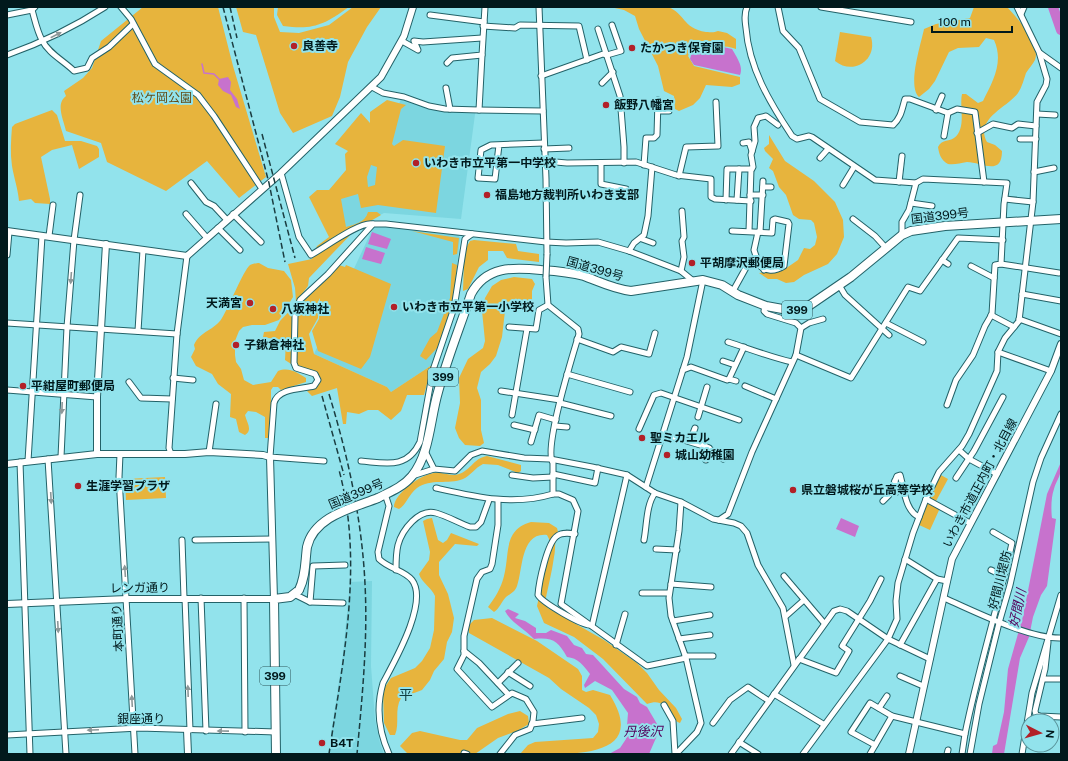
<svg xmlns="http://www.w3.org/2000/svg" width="1068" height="761" viewBox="0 0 1068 761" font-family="'Public Sans','Noto Sans JP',sans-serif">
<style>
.built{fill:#7cd6e0}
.green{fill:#e7b43d;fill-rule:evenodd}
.water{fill:#c772cd}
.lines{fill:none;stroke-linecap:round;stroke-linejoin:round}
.stream{stroke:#c772cd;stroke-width:1.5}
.river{stroke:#c772cd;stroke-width:10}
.minor-casing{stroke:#236268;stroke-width:7}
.tertiary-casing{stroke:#236268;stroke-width:8}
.trunk-casing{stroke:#236268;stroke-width:10}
.minor{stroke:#fff;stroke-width:5}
.tertiary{stroke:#fff;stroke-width:6}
.trunk{stroke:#fff;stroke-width:8}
.rail{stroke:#1b3d41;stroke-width:1.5;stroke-dasharray:6 3;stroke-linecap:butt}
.minor-bridge-casing{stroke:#236268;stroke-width:7;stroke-linecap:butt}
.trunk-bridge-casing{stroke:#236268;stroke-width:10;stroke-linecap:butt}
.minor-bridge{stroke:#fff;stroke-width:5}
.trunk-bridge{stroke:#fff;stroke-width:8}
.oneway{fill:#8d9899}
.poi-dot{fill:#b22028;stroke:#92e3ec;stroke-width:1.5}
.labels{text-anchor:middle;stroke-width:4;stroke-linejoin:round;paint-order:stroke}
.shield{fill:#92e3ec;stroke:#2c565a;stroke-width:1}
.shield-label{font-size:11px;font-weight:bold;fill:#01191c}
.poi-label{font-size:12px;font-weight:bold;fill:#01191c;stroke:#92e3ec;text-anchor:start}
.park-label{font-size:12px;fill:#624b15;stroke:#92e3ec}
.street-label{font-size:12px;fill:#01191c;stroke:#92e3ec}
.water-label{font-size:13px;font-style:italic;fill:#54005b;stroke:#92e3ec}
.quarter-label{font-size:14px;fill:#103d41;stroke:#92e3ec}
</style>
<rect width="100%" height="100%" fill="#92e3ec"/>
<g class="built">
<path d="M401,98L446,107H476L461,219L384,213L343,234L337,196L391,131Z"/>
<path d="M382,225L458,235L460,238L453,303L432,365L391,392L387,387L314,354L373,228Z"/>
<path d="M372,581L371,666L375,719L380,743L384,754H328L343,654L350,582Z"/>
</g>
<g class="green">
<path d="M143,7H218L233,66L266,177L239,198L207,161L166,191L107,162L101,143L66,131C64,121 55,104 66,96L64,91L83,78L92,68L101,41Z"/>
<path d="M236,7H274V17L280,32L299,33L329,25L353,7H381L367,27L348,62L340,97L332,116L293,133L280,113L256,35L243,32Z"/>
<path d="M278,7H349C323,25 314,30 283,26L277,15Z"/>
<path d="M610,7C621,7 660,4 668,7C685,13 682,28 706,32C711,32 713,33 718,31L727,33L736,39V49C723,44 705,47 692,50L688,56L694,66L740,77V84L732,87L706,85L700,98L693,105L679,111L675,109L674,96L664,91L658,66L639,29L635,16L624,10Z"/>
<path d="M974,7H1007C1017,18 1041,43 1035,60C1033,64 1029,68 1026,73C1024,79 1022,87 1018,93C1008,107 974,119 987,142L995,145L1002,151C1002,177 981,162 967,162C960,163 955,165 948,164C941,160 939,154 938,147C942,139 948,142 954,138C967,128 959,107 962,94H966L978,103L983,101C993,81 1004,62 994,40L986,38L979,47L958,48L949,52L935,81L929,89L919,97C907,86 921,44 924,29L936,24L970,18Z"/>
<path d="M840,32L871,37C878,60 853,76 835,61Z"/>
<path d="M387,100L406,105L401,109L392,144L394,146L403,140L445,146L436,213L378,205L361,208L358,194L341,199L346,227C355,224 365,223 368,212H377L381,215L355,230L309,278L308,286L296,302L295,288L288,264L312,259L317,246L329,237L309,197L317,190H329L346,170L345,154L348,151L335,144L361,113L370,123V112ZM371,165L377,167L375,185L368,187L367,177Z"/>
<path d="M52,110L57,115L65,141H81L97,146L99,149V157L79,169L72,145L52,150L41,157L50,199V204L35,203L31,199L19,201C18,189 14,178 12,166C10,153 11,140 12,127L15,124Z"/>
<path d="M769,135L785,161L814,181L835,202L843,220L844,237L837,254L828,264L804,275L794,282L786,283L777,279H768L759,273L785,269L798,260L804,248L810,249L815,245L817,237L814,223L811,220L799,219L793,215L786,195L779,187L773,171L769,168L773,159L765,151L764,148L769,144Z"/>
<path d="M412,231L459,238L457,254L453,255V242Z"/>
<path d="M474,240L516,244L518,251L539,254V262L507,258L503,251H488V260L479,267L468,289L463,291L464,261L466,248L470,241Z"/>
<path d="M259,263L268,268L284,271L291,280L293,297L279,320L265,325H252L243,327L239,331L235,341V355L236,362L241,369L244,380L253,385L271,382L278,371C289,367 296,372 306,378V382L281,390L278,387H273L271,390V411L268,438H265V417L256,412L248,411L245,415C247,423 253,430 245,435L239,432L236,419L230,417L231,394L218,384L212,374L196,366L191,357L195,349L194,345C200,331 215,330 222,318C229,307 243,271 250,265C252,264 257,263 259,263Z"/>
<path d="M452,263L457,265L453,301L438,347L426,360L420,356L430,338L437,332L450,298Z"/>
<path d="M339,265L345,267L346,265L391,284L370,357L361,369L318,351L312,331L319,319L320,298L318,302V318L309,334L314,354L387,387L391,392L432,365L424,395H407L401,411L391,420L378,410H368L359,414L347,412L346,424H343L337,388L312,396L307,391L318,383L313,373H305L285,360L286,341L263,337L264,332L275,331L280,321L332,266Z"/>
<path d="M514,277L532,279L535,284L532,291V300L525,305L505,311L502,337L496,356L490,364L481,372L477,388L481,400V430L484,443L480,446L465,445L459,438L455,428L460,403L459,378L468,359L483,348L485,341L482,311L485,298L492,286L501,280Z"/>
<path d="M487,456L521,465V471L518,473L498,465L483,464C475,468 470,476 463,479C448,485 431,478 417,488C409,494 406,505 399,509L394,507C394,494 421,474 434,473C443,472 451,477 459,474C471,470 474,458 487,456Z"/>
<path d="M939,474L948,479L935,503L926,499Z"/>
<path d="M165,477L166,498L126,500L125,479Z"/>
<path d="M930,502L940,508L930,530L917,524L925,503Z"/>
<path d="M432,518L438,540L443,543L447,540L451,533L479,544L477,546L455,544L439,562V575L448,594L454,618L452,632L447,642L444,659L434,671L430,680L422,690L401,698C394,710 400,723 395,735H390L384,723L383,690L391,678L415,668L422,661L430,648L434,630L435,596C431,587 422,583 419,574L429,560L430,552L423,521L427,519Z"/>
<path d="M531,522L549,523L557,528L558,532C554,540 556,549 554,557C552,572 548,587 545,602L548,608L604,640L637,663L647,673L659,690L676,708L682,719L680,723C665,718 669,696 647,704L603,659L574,637L544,623L537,606L550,546L549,539L547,535C520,532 523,571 517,586C515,592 510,594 506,597C501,602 500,608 494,612L488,607C495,598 501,588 504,576C510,553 503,530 531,522Z"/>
<path d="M492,618L537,641L578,669L582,676V690L586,692L593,690L610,695C651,761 566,754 520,754L528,745L535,742L593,738L598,732L599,724L596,715L589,708L561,689L549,678L469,633V625L474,620Z"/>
<path d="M520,711L528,716L529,724L517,731L498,738L475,754H408L400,746L412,733L420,731L460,740H467L477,728L508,714Z"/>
</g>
<g class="water">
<path d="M723,47L732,49C736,56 744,67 740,75L694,65L690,59L692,51Z"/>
<path d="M228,77L231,82L230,90L237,99L240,109L236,107L231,95L223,91L218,85L219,79Z"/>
<path d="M372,232L391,239L387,249L368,244Z"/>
<path d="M366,247L385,253L381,264L362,259Z"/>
<path d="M1061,462C1061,479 1058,476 1054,489C1051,497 1051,510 1052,518L1056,519L1047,586L1041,595L1033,617L1029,637L1020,658L1004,754H992L993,746L997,744L1004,712L1008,669L1023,616L1047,494Z"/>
<path d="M841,518L859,526L855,537L836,529Z"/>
<path d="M508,609L519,614L515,618L525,621L536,628V633H546L551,630L567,636L574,645L582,648L586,654L593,655L624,689L637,697L640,703L647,707L657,724L659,731L649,754H609L620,748L626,739L628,713L612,690L595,681L585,688L584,685L590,674C583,665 578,658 567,657C558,641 553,637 534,639C525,629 511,623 505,611Z"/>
</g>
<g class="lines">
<path class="stream" d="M202,64L204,73L214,74L219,79"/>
<path class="river" d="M1053,7L1061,30"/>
<defs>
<g id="minor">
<path d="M121,7L131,19L155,64L198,95L214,116L262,189"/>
<path d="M539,7L546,179L547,254"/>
<path d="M747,7C744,14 745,21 746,28C749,68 770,103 792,136L797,139L809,136L812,137L875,180L916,183"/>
<path d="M778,7L783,31L799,48L820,99L860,122L893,125C901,118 902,109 905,99H910L948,113L957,109L975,112L984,182"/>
<path d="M821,7L911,22"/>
<path d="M32,10C35,20 37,31 42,40C48,53 64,61 74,71L87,68L92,58L109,47L133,24"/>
<path d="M1021,14L1024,7"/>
<path d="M7,15L32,10L35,7"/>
<path d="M430,15L484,22"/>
<path d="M483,26L515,28L520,25L579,26L587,60"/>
<path d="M598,29L620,96L624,147V163"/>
<path d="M402,41L418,50L414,41L423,42L482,38"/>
<path d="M1040,53L1061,68"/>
<path d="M7,55C41,43 74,27 105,7"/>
<path d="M447,63L452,58L482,55L485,7"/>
<path d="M541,76L603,54L607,55L621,51L612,25"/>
<path d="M602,83L613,72"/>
<path d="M372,87L383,93L404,97L429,106L445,109L479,110L482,55"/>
<path d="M446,88L450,109"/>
<path d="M479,110L543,111"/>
<path d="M936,110L942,96"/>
<path d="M658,111H669"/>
<path d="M1037,114L1055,115"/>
<path d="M977,133L993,124L1012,128L1018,124L1036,126"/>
<path d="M944,136L948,113"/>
<path d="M1020,139H1036"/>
<path d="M743,143L749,142L752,151"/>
<path d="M499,145L495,179L478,178L481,150L491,145L544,143"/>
<path d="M544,149L569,148"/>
<path d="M820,158L828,149"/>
<path d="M544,161L567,163L636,162L676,175L711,179V197L715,199L751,201"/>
<path d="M601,163V184L626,189"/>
<path d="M644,165L646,138H654L657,135L658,100"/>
<path d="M1034,172L1054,168"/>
<path d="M281,173L299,237L311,255C324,248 360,221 373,224"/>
<path d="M679,176L686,147L718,146L716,102"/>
<path d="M899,182L902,156"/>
<path d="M191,183L206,202L214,206L227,220"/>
<path d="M843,185L854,167"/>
<path d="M763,187H771"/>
<path d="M750,195H763"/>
<path d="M1005,199L1033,202"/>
<path d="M726,200L727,169H752L753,167L751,155L755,141L754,127L758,118L766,116L778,125"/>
<path d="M737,200L739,169"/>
<path d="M911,203L932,206"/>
<path d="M186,214L207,238"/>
<path d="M233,214L261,242"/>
<path d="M853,219L875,236L886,248"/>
<path d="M218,228L240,250"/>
<path d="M732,231L772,233L773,220L775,219L788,222L789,224L784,266C773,273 765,271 756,263L748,264L733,291"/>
<path d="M749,231L751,169"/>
<path d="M758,232L754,250L756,256L764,270"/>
<path d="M760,232L763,181"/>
<path d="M902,235V222L909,210L916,183L923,179L1007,183L1004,204L1001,264L995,265L992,314L985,326L973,355L956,380L947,405"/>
<path d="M49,236L53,205"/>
<path d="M642,239L653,243"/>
<path d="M629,251L634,243L644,235L648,216L652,167"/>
<path d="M7,255L9,232"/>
<path d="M942,260L948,264"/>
<path d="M1001,264L1059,273"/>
<path d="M971,266L994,278"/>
<path d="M681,271L684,257L682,241L684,237L682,211"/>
<path d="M839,285L845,295L889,335"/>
<path d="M1022,294L1061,301"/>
<path d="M765,306L764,311L767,314L796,323L801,328L796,355"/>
<path d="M991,315L1014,327"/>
<path d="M1019,319L1061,334"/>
<path d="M7,323L177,334"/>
<path d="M886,323L923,342"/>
<path d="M509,327L536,329L539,310L548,305"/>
<path d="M801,328L809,323L823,319"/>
<path d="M138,331L143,250"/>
<path d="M577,339L613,352L621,347L649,354L655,333"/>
<path d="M728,342C750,349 770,357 792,362"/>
<path d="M998,352L1051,371"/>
<path d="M723,361L735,365"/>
<path d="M683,370L691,367L727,380L729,379"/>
<path d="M567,374L630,392"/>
<path d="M173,378L193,380"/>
<path d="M736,381L729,379L744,347"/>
<path d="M129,382L141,398L172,399"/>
<path d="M745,386L776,399"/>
<path d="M7,390L97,397"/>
<path d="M501,391L560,400"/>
<path d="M560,403L611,416"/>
<path d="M512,415L527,329"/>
<path d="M698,417L707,387"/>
<path d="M514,425L535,430"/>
<path d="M555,426L567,427"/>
<path d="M639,429L654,395L661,393L739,420"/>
<path d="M663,434L707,447L723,459"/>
<path d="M690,441L695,428"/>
<path d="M531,442L539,415L556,420"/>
<path d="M959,450L969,459L997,474"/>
<path d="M425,451L434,469L455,471L471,455L482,451L524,458L550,459L592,467L627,475L655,493L681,502L713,519L734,523L741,526L747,533L758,565L783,608L794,665"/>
<path d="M209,452L216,404"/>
<path d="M120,454L119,477L135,754"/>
<path d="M171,454L169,448L177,334L187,256"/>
<path d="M61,457L67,327L74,240L80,195"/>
<path d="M48,459L66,754"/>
<path d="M706,460L709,448"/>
<path d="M28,461L42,236"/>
<path d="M324,461L270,457L274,403C278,388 302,389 314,386L318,380L315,374L296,368L294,363L295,316L300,300L328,274L373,224H386L546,242L566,243L598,242L629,251L681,271L692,280"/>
<path d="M361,461C385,463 407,470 420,442L433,370L454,308L465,239L472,234"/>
<path d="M20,462L30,754"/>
<path d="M553,474L595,483L598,468"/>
<path d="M512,475L533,478L553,477"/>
<path d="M412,476L434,469"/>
<path d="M956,478L974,451L1003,397"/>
<path d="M895,481L897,492"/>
<path d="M646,487L687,357L703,280"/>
<path d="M436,488C476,497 513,506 553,494V463C543,448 573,355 579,334L578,329L548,305L546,277"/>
<path d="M385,494L389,506L378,552L379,559C389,569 404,570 412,580C429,602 394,662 383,683C376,707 379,732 389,754"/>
<path d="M553,494H559L573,500L578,511L561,604L647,666L686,658"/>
<path d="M926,499L970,523"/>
<path d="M498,500V525L492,564L490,569L482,572L477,579L464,636V655L457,669L492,707L512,693L526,699L534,712L533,721L530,729L515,735L500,754"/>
<path d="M883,501L889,495L897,476L900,475C904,488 905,511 919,517"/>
<path d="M719,520L728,514L752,452L796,355L851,378L908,287L920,291L958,238L1003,240"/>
<path d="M575,534C569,533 562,532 557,536C547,543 539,582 538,595C543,603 581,625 590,625"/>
<path d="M182,540L184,598"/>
<path d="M195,540L272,539"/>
<path d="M644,540C647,525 646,505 655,493"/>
<path d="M656,549L677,550"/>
<path d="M905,559L937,579"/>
<path d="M396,570C396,561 396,553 398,545C402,530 419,508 436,513C447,516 459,523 470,527H476L481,522L489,500"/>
<path d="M991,570L1005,577"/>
<path d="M784,576L824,623"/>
<path d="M671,584L711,587"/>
<path d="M642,593H669"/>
<path d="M294,594L310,602L343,603"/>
<path d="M185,598L190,730"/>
<path d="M201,598L206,731"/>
<path d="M244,598L245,732"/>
<path d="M944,598C974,611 1029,639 1061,638"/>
<path d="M310,602L313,566L345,565"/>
<path d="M786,616L804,600"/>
<path d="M673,621L710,615"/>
<path d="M592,626L627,475"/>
<path d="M679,639L710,635"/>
<path d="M1048,642L1045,669L1035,711L1036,715L1040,716L1061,717"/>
<path d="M616,645L625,614"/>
<path d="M900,645L937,579L947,581"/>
<path d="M464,651L479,663L509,695"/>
<path d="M685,656H713"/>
<path d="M799,659L836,673L849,651L842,646L870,601L881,579"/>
<path d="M508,672L530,686"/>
<path d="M900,676L923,686"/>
<path d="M1043,679H1061"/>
<path d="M498,683L518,663"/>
<path d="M774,694L823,724"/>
<path d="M664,705L673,721L675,754"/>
<path d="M879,708L887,696"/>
<path d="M713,723L730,700L748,687L769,701"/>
<path d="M532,724L582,718"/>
<path d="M965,734C978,670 998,607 1012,543L993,532"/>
<path d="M7,735L139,728L276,732"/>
<path d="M739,742L758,754"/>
<path d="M875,745L851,732L870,703L892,716L965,734L962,754"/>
<path d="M464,753L467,754"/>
<path d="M676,754L697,732L701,723L686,658L671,616L669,598L679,531L681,502"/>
<path d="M731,754L834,611L840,609L847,611L888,639L930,659"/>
<path d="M803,754L888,639L897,619L896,601L898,583L913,533L926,499L939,472L962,446L969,434L997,371L998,352L1005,338L1019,321L1033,202L1037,102L1046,85L1047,79L1039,52L1017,7"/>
<path d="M870,754L892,716"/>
<path d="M947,754L948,750"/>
<path d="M970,754L979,704L999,623L1010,585L1033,482L1041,458L1061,414"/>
<path d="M1022,754L1032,693L1061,595"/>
</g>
<g id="tertiary">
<path d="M7,231L187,256L281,173L381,77L404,36L413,7"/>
<path d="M97,454V397L106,244"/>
<path d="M7,464L97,454H185L209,452L263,455L270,457L274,599H127L7,604"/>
<path d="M187,730L188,754"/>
<path d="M909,754L952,559L1051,371L1061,344"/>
</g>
<g id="trunk">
<path d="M378,498C390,492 403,487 412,476C430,454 430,419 438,392C447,359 460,327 471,294C486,266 513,267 541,270C556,271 570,272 584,276C600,282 614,289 631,291L703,280L722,285L738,295L766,306L788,310H799L810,305L851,277L902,235L911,231L945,226L1061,219"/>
<path d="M276,754L274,599L290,597L299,590"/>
</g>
</defs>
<use href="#minor" class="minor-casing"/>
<use href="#tertiary" class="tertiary-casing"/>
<use href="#trunk" class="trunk-casing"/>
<use href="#minor" class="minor"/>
<use href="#tertiary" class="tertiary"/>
<use href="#trunk" class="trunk"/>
<g class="rail">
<path d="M223,7L269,183L285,262"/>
<path d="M230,7L237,38"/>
<path d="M262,134L295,258"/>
<path d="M329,394C348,456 362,520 365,584C368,641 362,698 357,754"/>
<path d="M322,396L344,475"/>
<path d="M329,754C343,660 364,563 339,470"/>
</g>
<defs>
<path id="minor-bridge" d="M546,277L547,254"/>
<path id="trunk-bridge" d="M299,590C306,576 305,561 307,547C314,516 353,508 378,498"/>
</defs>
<use href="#minor-bridge" class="minor-bridge-casing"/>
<use href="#trunk-bridge" class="trunk-bridge-casing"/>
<use href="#minor-bridge" class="minor-bridge"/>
<use href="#trunk-bridge" class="trunk-bridge"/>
</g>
<defs><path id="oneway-solid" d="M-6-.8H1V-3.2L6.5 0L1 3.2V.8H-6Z"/></defs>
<g class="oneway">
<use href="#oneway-solid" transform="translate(56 35) rotate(-27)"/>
<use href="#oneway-solid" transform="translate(71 278) rotate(94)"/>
<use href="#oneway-solid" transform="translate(62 408) rotate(92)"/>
<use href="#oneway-solid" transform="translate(51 498) rotate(87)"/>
<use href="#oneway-solid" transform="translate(125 571) rotate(-94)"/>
<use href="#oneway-solid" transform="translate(58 627) rotate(87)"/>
<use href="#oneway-solid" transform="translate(188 691) rotate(-92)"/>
<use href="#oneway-solid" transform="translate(132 701) rotate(-93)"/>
<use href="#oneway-solid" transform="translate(93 730) rotate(177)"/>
<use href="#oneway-solid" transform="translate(223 731) rotate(-179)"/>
</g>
<g class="poi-dot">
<circle cx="294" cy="46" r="4"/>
<circle cx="632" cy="48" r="4"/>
<circle cx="606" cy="105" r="4"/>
<circle cx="416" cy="163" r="4"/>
<circle cx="487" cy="195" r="4"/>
<circle cx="692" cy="263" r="4"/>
<circle cx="250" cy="303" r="4"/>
<circle cx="394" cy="307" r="4"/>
<circle cx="273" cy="309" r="4"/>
<circle cx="236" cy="345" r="4"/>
<circle cx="23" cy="386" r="4"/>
<circle cx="642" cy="438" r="4"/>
<circle cx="667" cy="455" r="4"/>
<circle cx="78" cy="486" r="4"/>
<circle cx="793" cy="490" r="4"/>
<circle cx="322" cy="743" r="4"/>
</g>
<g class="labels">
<g class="shield">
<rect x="782" y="301" width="30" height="18" rx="3"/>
<rect x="428" y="368" width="30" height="18" rx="3"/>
<rect x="260" y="667" width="30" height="18" rx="3"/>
</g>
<g class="shield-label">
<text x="797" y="314">399</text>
<text x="443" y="381">399</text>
<text x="275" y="680">399</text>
</g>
<g class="poi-label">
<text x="302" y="50">良善寺</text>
<text x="640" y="52">たかつき保育園</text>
<text x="614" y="109">飯野八幡宮</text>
<text x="424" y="167">いわき市立平第一中学校</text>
<text x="495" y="199">福島地方裁判所いわき支部</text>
<text x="700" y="267">平胡摩沢郵便局</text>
<text x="242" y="307" text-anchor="end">天満宮</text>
<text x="402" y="311">いわき市立平第一小学校</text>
<text x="281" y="313">八坂神社</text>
<text x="244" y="349">子鍬倉神社</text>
<text x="31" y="390">平紺屋町郵便局</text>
<text x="650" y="442">聖ミカエル</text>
<text x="675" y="459">城山幼稚園</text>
<text x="86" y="490">生涯学習プラザ</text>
<text x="801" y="494">県立磐城桜が丘高等学校</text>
<text x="330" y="747">B4T</text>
</g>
<g class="park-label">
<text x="162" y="102">松ケ岡公園</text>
</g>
<g class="street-label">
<text transform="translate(940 216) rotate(-7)" y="4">国道399号</text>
<text transform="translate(595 269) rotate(16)" y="4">国道399号</text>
<text transform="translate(980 483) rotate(-62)" y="4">いわき市道正内町・北目線</text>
<text transform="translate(356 494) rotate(-23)" y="4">国道399号</text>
<text transform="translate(1000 580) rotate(-76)" y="4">好間川堤防</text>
<text transform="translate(140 588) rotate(-1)" y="4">レンガ通り</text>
<text transform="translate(118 628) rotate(-93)" y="4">本町通り</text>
<text x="141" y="723">銀座通り</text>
</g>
<g class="water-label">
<text transform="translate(1017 608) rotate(-78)" y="5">好間川</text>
<text x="643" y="736">丹後沢</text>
</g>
<g class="quarter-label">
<text x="406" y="700">平</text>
</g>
</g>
<rect width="1068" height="761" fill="none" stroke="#01191c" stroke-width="16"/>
<g transform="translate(1040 733) rotate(96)"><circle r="19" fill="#92e3ec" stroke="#589299"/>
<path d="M0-3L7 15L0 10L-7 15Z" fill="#b22028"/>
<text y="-6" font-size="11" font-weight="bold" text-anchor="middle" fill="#01191c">N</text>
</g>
<path d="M932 26v6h80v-6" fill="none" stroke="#01191c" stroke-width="2"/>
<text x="938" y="26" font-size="12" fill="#01191c" stroke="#92e3ec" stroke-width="3" paint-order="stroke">100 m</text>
</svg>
